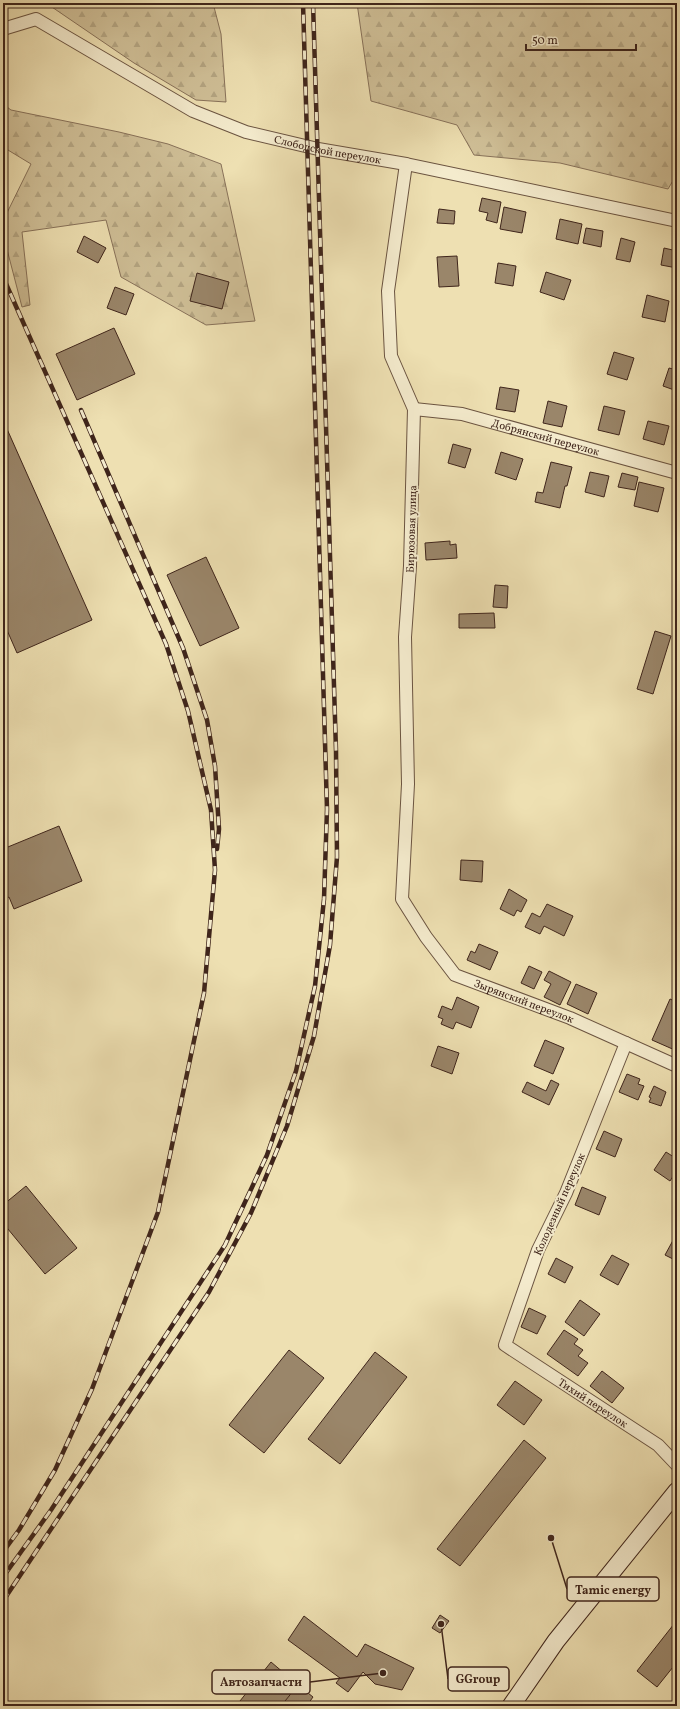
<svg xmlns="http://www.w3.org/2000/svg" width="680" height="1709" viewBox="0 0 680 1709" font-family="Vollkorn,serif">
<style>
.forest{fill:url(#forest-firs);stroke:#88725a}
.building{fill:#9a866a;stroke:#3f251b}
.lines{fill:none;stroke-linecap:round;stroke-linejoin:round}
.minor-casing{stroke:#6b5441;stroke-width:14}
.secondary-casing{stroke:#3f251b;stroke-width:19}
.minor{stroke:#f4ebcd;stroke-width:12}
.secondary{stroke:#f4ebcd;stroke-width:17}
.rail-casing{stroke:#3f251b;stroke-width:4.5}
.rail{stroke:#f4ebcd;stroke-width:3;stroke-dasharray:9;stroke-linecap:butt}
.labels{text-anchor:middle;stroke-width:4;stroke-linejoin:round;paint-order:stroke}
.street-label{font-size:11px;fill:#3f251b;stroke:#f4ebcd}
.leader{fill:none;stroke:#3f251b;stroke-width:1.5}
.callout-dot{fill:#3f251b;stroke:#f4ebcd;stroke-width:1.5}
.callout{fill:#f4ebcd;stroke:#3f251b;stroke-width:1.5}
.callout-label{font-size:12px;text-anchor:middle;font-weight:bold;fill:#3f251b}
</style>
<defs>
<pattern id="forest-firs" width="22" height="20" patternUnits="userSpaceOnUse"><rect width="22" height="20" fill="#d0c098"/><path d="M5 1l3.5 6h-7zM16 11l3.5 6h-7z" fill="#b4a582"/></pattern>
</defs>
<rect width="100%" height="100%" fill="#eee0b2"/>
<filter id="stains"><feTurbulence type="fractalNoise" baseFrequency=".005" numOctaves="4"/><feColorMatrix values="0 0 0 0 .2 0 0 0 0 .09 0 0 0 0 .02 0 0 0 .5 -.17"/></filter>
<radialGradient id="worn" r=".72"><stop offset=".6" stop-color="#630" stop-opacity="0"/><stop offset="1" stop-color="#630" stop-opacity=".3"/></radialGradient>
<g class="forest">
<path d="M46,3H213L221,34L226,102L196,100L134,63Z"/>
<path d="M357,3H677V174L668,189L560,163L474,155L457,125L371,101Z"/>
<path d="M3,104L11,110L119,132L168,144L221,164L255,321L206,325L121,277L106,220L22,232L30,305L22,307L3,234V221L31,164L3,147Z"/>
</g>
<g class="building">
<path d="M482,198L501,202L497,223L486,220L488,213L479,211Z"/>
<path d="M504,207L526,212L522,233L500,229Z"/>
<path d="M439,209L455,211L454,224L437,223Z"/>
<path d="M560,219L582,224L578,244L556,239Z"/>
<path d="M586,228L603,231L601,247L583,243Z"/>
<path d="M84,236L106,248L98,263L77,252Z"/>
<path d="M621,238L635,242L630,262L616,259Z"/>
<path d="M664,248L677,251V268L661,265Z"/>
<path d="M457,256L459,286L439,287L437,257Z"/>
<path d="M498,263L516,266L513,286L495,283Z"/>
<path d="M546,272L571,280L564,300L540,292Z"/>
<path d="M197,273L229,282L222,309L190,301Z"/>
<path d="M115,287L134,294L126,315L107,308Z"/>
<path d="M647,295L669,301L665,322L642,317Z"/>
<path d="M114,328L135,374L77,400L56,354Z"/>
<path d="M614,352L634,358L627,380L607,374Z"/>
<path d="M669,368L677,370V391L663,386Z"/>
<path d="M500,387L519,390L515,412L496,409Z"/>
<path d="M548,401L567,406L562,427L543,423Z"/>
<path d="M604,406L625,411L619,435L598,430Z"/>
<path d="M3,420L92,620L17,653L3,621Z"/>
<path d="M648,421L669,426L664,445L643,439Z"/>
<path d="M453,444L471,449L465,468L448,463Z"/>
<path d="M501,452L523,459L516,480L495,473Z"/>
<path d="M551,462L572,467L567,486H565L560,508L535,502L537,492L543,493Z"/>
<path d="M590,472L609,476L604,497L585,492Z"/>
<path d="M622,473L638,477L635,490L618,487Z"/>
<path d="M639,482L664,488L658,512L634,506Z"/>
<path d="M450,541V545L456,544L457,558L426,560L425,543Z"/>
<path d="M206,557L239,628L200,646L167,575Z"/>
<path d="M495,585L508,586L507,608L493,607Z"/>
<path d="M494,613L495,628H459V614Z"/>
<path d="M655,631L671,636L653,694L637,689Z"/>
<path d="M3,687L6,688L3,720Z"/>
<path d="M59,826L82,881L14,909L9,897L3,900V849Z"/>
<path d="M461,860L483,861L482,882L460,880Z"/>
<path d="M509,889L527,900L521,912L517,910L514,916L500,909Z"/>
<path d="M547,904L573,916L564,936L544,926L540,934L525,927L532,913L540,917Z"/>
<path d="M479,944L498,952L490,970L467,960L471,951L475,953Z"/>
<path d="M529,966L542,972L534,989L521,983Z"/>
<path d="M549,971L571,982L560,1005L544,997L551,984L544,980Z"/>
<path d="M576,984L597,993L588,1014L567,1004Z"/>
<path d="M457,997L479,1007L471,1028L456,1022L453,1029L441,1024L443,1019L438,1017L442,1006L452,1010Z"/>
<path d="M670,999L677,1002V1051L652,1040Z"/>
<path d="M545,1040L564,1048L553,1074L534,1066Z"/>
<path d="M438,1046L459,1053L452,1074L431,1066Z"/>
<path d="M627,1074L640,1079L638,1084L644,1086L638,1100L619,1092Z"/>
<path d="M551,1080L559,1084L549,1105L522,1092L527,1082L546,1091Z"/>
<path d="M654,1086L666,1092L661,1106L649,1102L651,1098L649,1097Z"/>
<path d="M604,1131L622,1139L615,1157L596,1149Z"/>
<path d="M666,1152L677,1159V1170L670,1181L654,1170Z"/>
<path d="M26,1186L77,1248L45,1274L3,1223V1205Z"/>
<path d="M582,1187L606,1197L599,1215L575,1205Z"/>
<path d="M677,1233V1256L675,1260L665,1255Z"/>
<path d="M612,1255L629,1264L618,1285L600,1275Z"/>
<path d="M556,1258L573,1267L565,1283L548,1274Z"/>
<path d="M580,1300L600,1314L584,1336L565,1322Z"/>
<path d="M529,1308L546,1316L537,1334L521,1327Z"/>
<path d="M564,1330L578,1339L574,1344L583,1350L578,1356L588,1363L578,1376L547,1354Z"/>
<path d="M289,1350L324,1378L264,1453L229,1425Z"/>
<path d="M375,1352L407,1377L340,1464L308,1439Z"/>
<path d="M602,1371L624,1388L612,1403L590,1386Z"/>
<path d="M515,1381L542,1400L524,1425L497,1405Z"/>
<path d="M524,1440L546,1458L460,1566L437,1549Z"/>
<path d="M440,1615L449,1621L440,1633L432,1628Z"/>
<path d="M304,1616L357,1657L365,1644L414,1668L402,1690L375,1684L363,1672L348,1692L336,1683L340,1678L288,1640Z"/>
<path d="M674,1624L677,1627V1662L657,1687L637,1671Z"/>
<path d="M271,1662L304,1690L291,1706H236Z"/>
<path d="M298,1685L313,1697L308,1704L311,1706H281Z"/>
</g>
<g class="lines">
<defs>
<g id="minor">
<path id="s1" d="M3,29L36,19L193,111L246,132L318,149L406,164L677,221"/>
<path id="s2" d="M406,164L388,291L391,356L414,409L410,566L405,637L408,784L402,899L426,937L455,975L570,1018L677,1066"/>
<path id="s3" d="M414,409L462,414L677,473"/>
<path id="s4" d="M626,1043L566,1193L538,1250L505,1345L658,1445L677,1465"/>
</g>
<path id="secondary" d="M511,1706L556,1641L677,1491"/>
</defs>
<use href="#minor" class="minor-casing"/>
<use href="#secondary" class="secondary-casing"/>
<use href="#minor" class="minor"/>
<use href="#secondary" class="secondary"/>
<defs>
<g id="rail">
<path d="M3,277L166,644L188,711L211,810L215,870L204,993L158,1212L92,1389L55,1470L19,1530L3,1552"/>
<path d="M81,410L183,648L207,720L215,766L219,829L217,849"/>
<path d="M3,1577L51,1510L225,1245L267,1155L296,1071L315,986L324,899L327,809L303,3"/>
<path d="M3,1601L209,1292L251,1213L287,1126L314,1036L330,945L337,857L336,751L313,3"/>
</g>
</defs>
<use href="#rail" class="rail-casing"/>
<use href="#rail" class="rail"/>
</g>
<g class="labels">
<g class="street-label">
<text dy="4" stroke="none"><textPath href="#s1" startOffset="357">Слободской переулок</textPath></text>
<text dy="4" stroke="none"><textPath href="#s3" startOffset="135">Добрянский переулок</textPath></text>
<text transform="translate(411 529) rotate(-88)" y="4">Бирюзовая улица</text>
<text dy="4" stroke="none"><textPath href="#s2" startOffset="908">Зырянский переулок</textPath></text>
<text transform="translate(559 1204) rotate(-66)" y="4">Колодезный переулок</text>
<text dy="4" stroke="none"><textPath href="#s4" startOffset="431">Тихий переулок</textPath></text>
</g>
</g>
<path class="leader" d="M551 1538L567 1589M441 1624L448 1679M383 1673L310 1682"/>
<g class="callout-dot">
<circle cx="551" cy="1538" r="4"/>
<circle cx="441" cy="1624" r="4"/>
<circle cx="383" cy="1673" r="4"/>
</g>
<g class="callout">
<rect x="567" y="1577" width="92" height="24" rx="4"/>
<rect x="448" y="1667" width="61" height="24" rx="4"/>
<rect x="212" y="1670" width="98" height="24" rx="4"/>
</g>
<g class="callout-label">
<text x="613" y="1594">Tamic energy</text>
<text x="478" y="1683">GGroup</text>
<text x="261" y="1686">Автозапчасти</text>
</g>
<rect width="680" height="1709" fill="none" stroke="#eee0b2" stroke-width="16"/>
<rect x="4" y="4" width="672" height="1701" fill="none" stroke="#3f251b" stroke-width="2"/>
<rect x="8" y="8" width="664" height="1693" fill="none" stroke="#3f251b"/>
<path d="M526 44v6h110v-6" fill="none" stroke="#3f251b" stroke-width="2"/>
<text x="532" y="44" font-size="12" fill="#3f251b" stroke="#f4ebcd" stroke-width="3" paint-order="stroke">50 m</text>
<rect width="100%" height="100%" filter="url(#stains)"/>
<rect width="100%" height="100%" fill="url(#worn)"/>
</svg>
